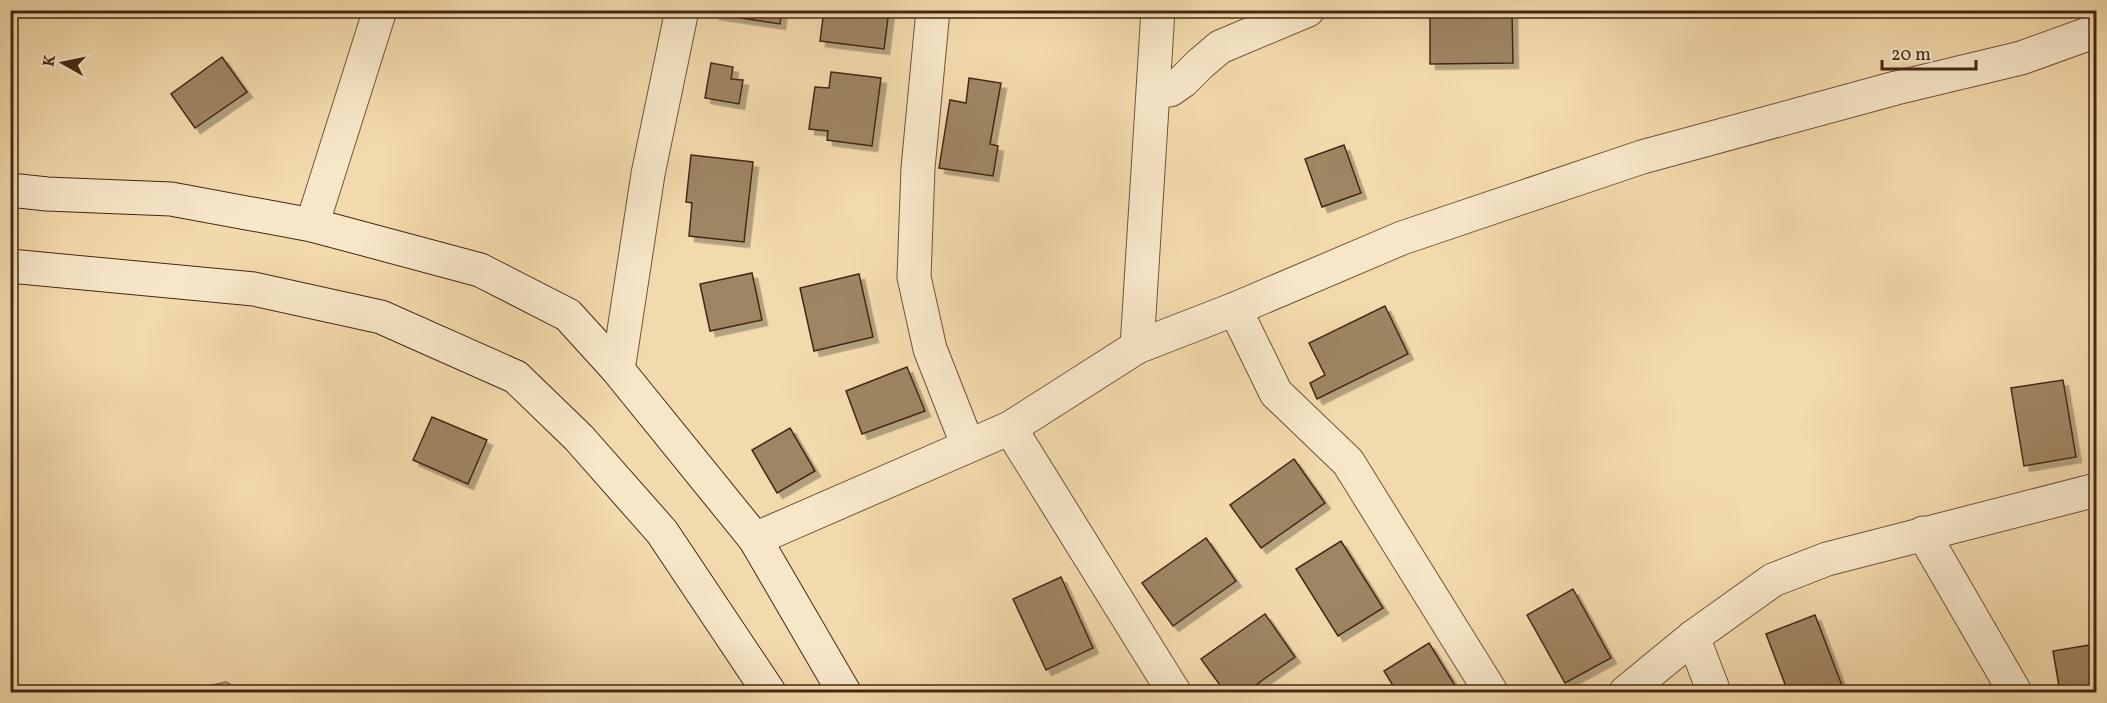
<svg xmlns="http://www.w3.org/2000/svg" width="2107" height="703" viewBox="0 0 2107 703" font-family="Vollkorn,serif">
<style>
.green{fill:#d5bc92;stroke:#8d7253;stroke-width:1.5}
.building{fill:#9f8563;stroke:#452814;stroke-width:1.5;filter:url(#shadow)}
.lines{fill:none;stroke-linecap:round;stroke-linejoin:round}
.minor-casing{stroke:#70543a;stroke-width:35}
.secondary-casing{stroke:#452814;stroke-width:35}
.minor{stroke:#f7e7c9;stroke-width:33}
.secondary{stroke:#f7e7c9;stroke-width:33}
</style>
<defs>
<filter id="shadow"><feDropShadow dx="5.5" dy="5.5" stdDeviation="0" flood-color="#0004"/></filter>
</defs>
<rect width="100%" height="100%" fill="#f3daac"/>
<filter id="stains"><feTurbulence type="fractalNoise" baseFrequency=".00333" numOctaves="4"/><feColorMatrix values="0 0 0 0 .2 0 0 0 0 .09 0 0 0 0 .02 0 0 0 .5 -.17"/></filter>
<radialGradient id="worn" r=".72"><stop offset=".6" stop-color="#630" stop-opacity="0"/><stop offset="1" stop-color="#630" stop-opacity=".3"/></radialGradient>
<path class="green" d="M226,682L244,692H181Z"/>
<g class="building">
<path d="M714,10H782L780,24L714,14Z"/>
<path d="M824,10H889L884,49L820,41Z"/>
<path d="M1430,10H1512L1513,63L1430,64Z"/>
<path d="M222,57L247,92L195,128L171,94Z"/>
<path d="M711,63L733,67L731,79L743,80L739,104L705,98Z"/>
<path d="M831,72L881,78L872,146L827,140L828,131L809,129L815,87L829,88Z"/>
<path d="M969,78L1001,83L990,144L998,146L993,176L939,168L950,100L966,103Z"/>
<path d="M1344,145L1361,193L1322,207L1305,159Z"/>
<path d="M691,155L753,162L744,242L689,236L692,203L686,202Z"/>
<path d="M752,273L762,320L710,331L700,284Z"/>
<path d="M859,274L873,337L814,351L800,288Z"/>
<path d="M1385,306L1408,354L1317,399L1310,383L1325,375L1309,343Z"/>
<path d="M907,367L925,411L862,434L846,391Z"/>
<path d="M2063,380L2076,457L2024,466L2011,388Z"/>
<path d="M432,417L487,440L468,484L413,460Z"/>
<path d="M790,428L815,471L777,493L752,450Z"/>
<path d="M1294,459L1325,503L1261,548L1230,505Z"/>
<path d="M1206,538L1236,581L1173,626L1142,583Z"/>
<path d="M1341,541L1383,608L1338,636L1296,569Z"/>
<path d="M1061,577L1093,648L1046,670L1013,599Z"/>
<path d="M1573,589L1611,658L1565,683L1527,615Z"/>
<path d="M1265,614L1295,657L1246,692H1225L1201,659Z"/>
<path d="M1815,615L1843,688L1831,692H1788L1766,634Z"/>
<path d="M1429,643L1459,692H1397L1384,671Z"/>
<path d="M2096,644V692H2060L2053,651Z"/>
</g>
<g class="lines">
<defs>
<g id="minor">
<path d="M933,10L918,168L914,277L930,349L968,446"/>
<path d="M1154,92L1170,90L1183,81L1200,64L1220,47L1308,10"/>
<path d="M312,225L380,10"/>
<path d="M1235,309L1276,393L1348,462L1491,692"/>
<path d="M1137,347L1158,10"/>
<path d="M618,370L648,174L682,10"/>
<path d="M1010,428L1174,692"/>
<path d="M1923,533L2015,692"/>
<path d="M755,539L1010,428L1137,347L1235,309L1402,238L1642,157L1896,88L2021,58L2096,31"/>
<path d="M1693,637L1714,692"/>
<path d="M1626,692L1693,637L1773,580L1827,559L2096,490"/>
</g>
<g id="secondary">
<path d="M10,190L47,194L171,199L312,225L480,270L568,315L618,370L755,539L844,692"/>
<path d="M10,266L254,289L381,317L516,377L579,438L662,532L769,692"/>
</g>
</defs>
<use href="#minor" class="minor-casing"/>
<use href="#secondary" class="secondary-casing"/>
<use href="#minor" class="minor"/>
<use href="#secondary" class="secondary"/>
</g>
<rect width="2107" height="703" fill="none" stroke="#f3daac" stroke-width="36"/>
<rect x="12" y="12" width="2083" height="679" fill="none" stroke="#452814" stroke-width="3"/>
<rect x="18" y="18" width="2071" height="667" fill="none" stroke="#452814" stroke-width="1.5"/>
<g transform="translate(63 63) rotate(279)" stroke="#f7e7c9" stroke-width="4.5" paint-order="stroke">
<path d="M0-4.5L10 22L0 15L-10 22Z" fill="#452814"/>
<text y="-9" font-size="16" font-weight="bold" text-anchor="middle" fill="#452814">K</text>
</g>
<path d="M1882 60v9h94v-9" fill="none" stroke="#452814" stroke-width="3"/>
<text x="1891" y="60" font-size="18" fill="#452814" stroke="#f7e7c9" stroke-width="4.5" paint-order="stroke">20 m</text>
<rect width="100%" height="100%" filter="url(#stains)"/>
<rect width="100%" height="100%" fill="url(#worn)"/>
</svg>
